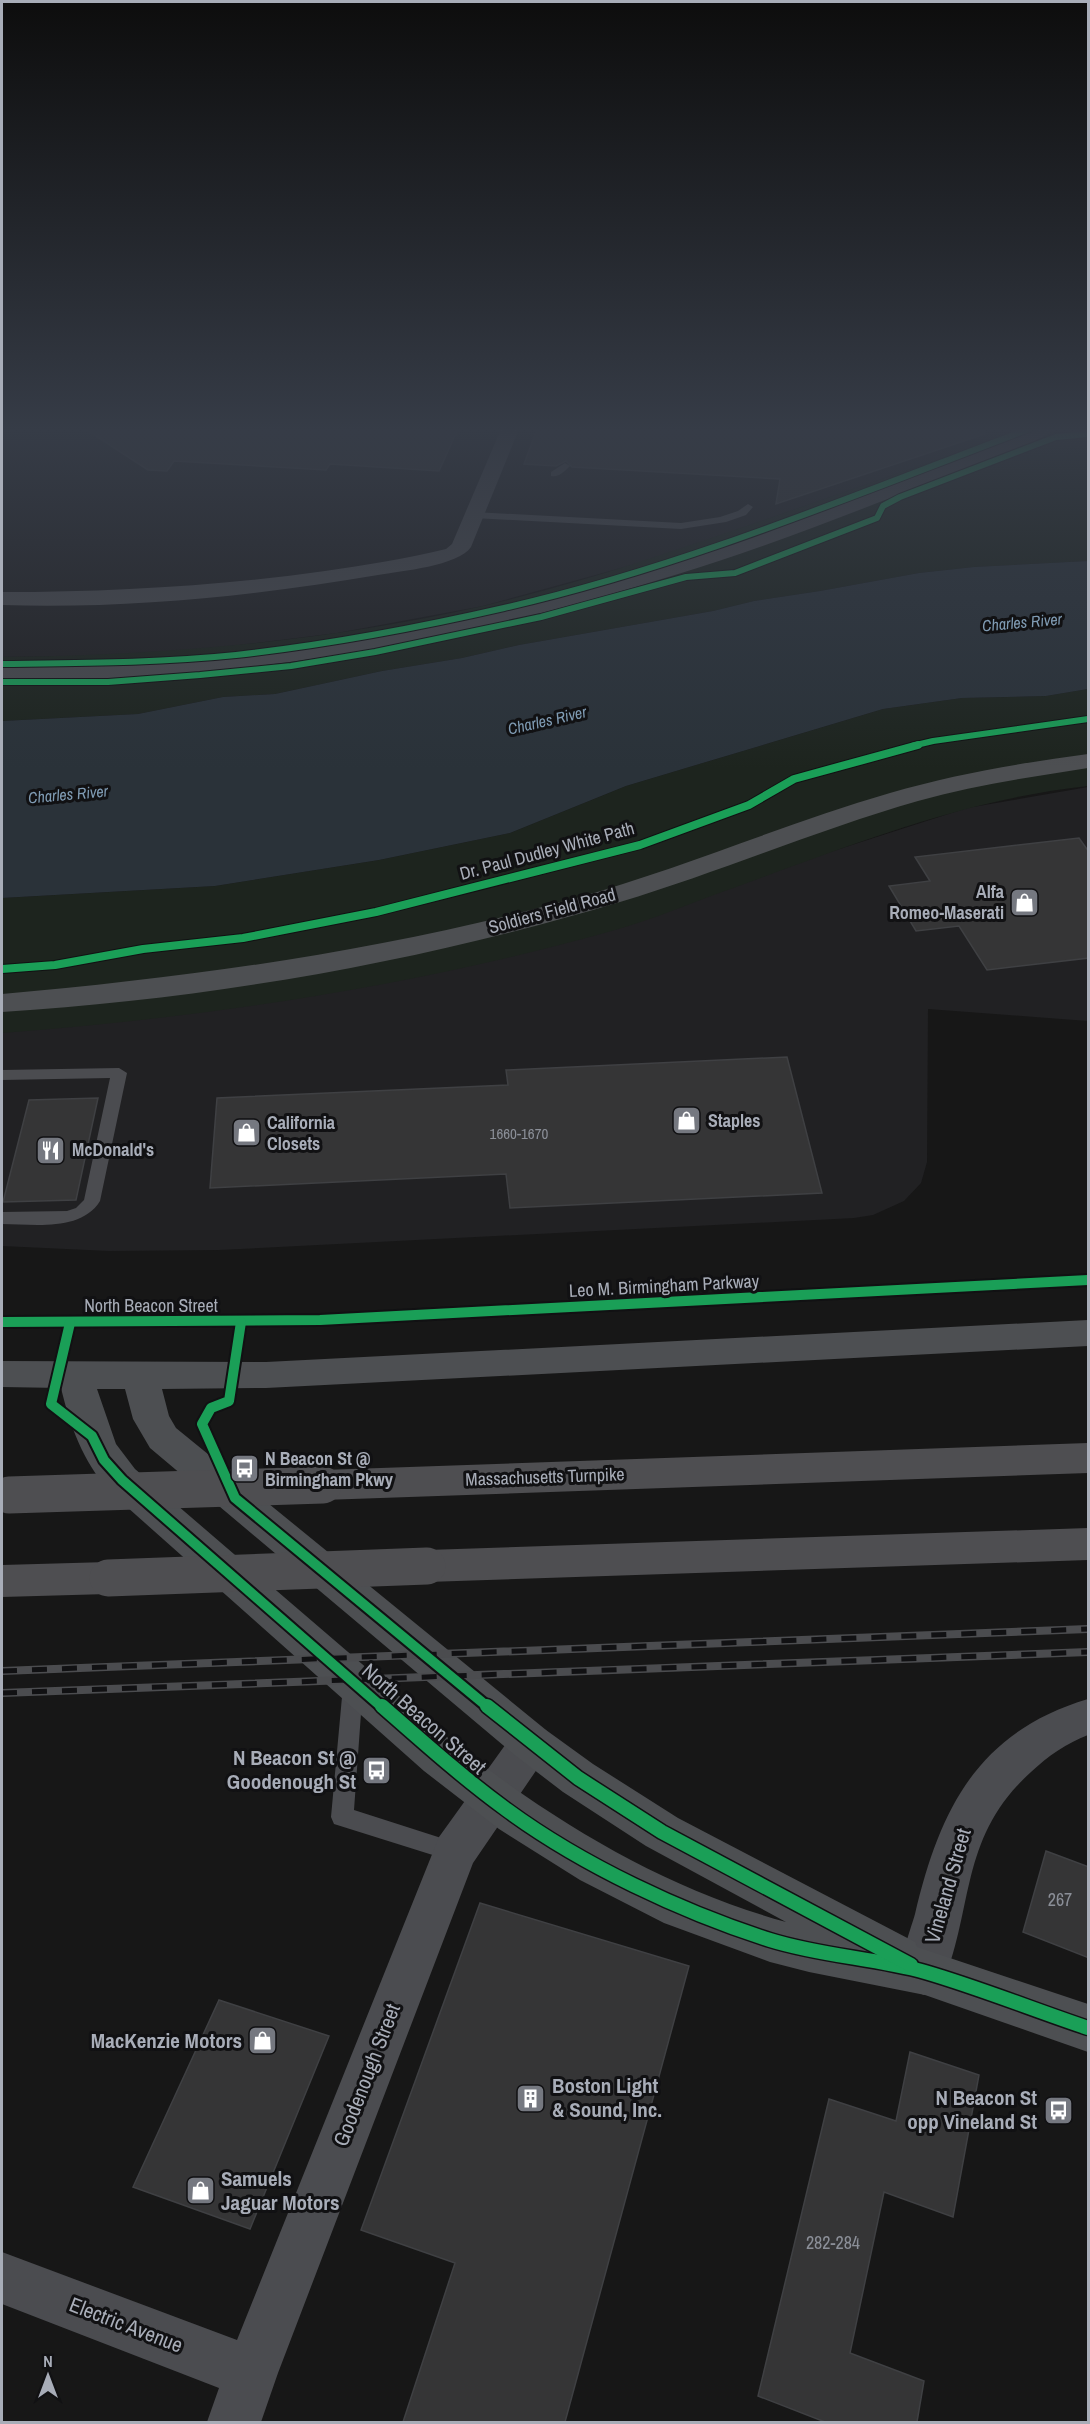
<svg xmlns="http://www.w3.org/2000/svg" width="1090" height="2424" viewBox="0 0 1090 2424" font-family="'Archivo Narrow',sans-serif">
<style>
.built{fill:#212123}
.green{fill:#1d241e}
.water{fill:#2a3239}
.building{fill:#353536;stroke:#3f4043;stroke-width:1.5}
.lines{fill:none;stroke-linecap:round;stroke-linejoin:round}
.service{fill:#4b4c50;fill-rule:evenodd}
.minor{fill:#4b4c50;fill-rule:evenodd}
.tertiary{fill:#4b4c50;fill-rule:evenodd}
.primary{fill:#4d4f52;fill-rule:evenodd}
.motorway{fill:#4e4e51;fill-rule:evenodd}
.rail-casing{stroke:#4b4c4f;stroke-width:8}
.rail{stroke:#111113;stroke-width:5;stroke-dasharray:15;stroke-linecap:butt}
.motorway-bridge{stroke:#4e4e51;stroke-width:37}
.cycleway-far3-casing{stroke:#111113;stroke-width:8}
.cycleway-far2-casing{stroke:#111113;stroke-width:10}
.cycleway-far1-casing{stroke:#111113;stroke-width:14}
.cycleway-casing{stroke:#111113;stroke-width:17}
.cycleway-far3{stroke:#1a9f57;stroke-width:6}
.cycleway-far2{stroke:#1a9f57;stroke-width:8}
.cycleway-far1{stroke:#1a9f57;stroke-width:10}
.cycleway{stroke:#1a9f57;stroke-width:14}
.labels{text-anchor:middle;stroke-width:6;stroke-linejoin:round;paint-order:stroke}
.number-label{font-size:15px;fill:#8b8f98}
.far-water-label{font-size:16px;font-style:italic;fill:#7f9bb3;stroke:#111113}
.street-label{font-size:18px;fill:#a8adb8;stroke:#111113}
.poi-label{font-size:18px;font-weight:bold;fill:#a8adb8;stroke:#111113;text-anchor:start}
.near-number-label{font-size:18px;fill:#8b8f98}
.near-street-label{font-size:21px;fill:#a8adb8;stroke:#111113}
.near-poi-label{font-size:21px;font-weight:bold;fill:#a8adb8;stroke:#111113;text-anchor:end}
</style>
<rect width="100%" height="100%" fill="#171717"/>
<g class="built">
<path d="M2,429H1006L1008,435L650,560L483,606L337,633L198,650L92,656L2,657Z"/>
<path d="M1088,787V1021L928,1009L927,1162L921,1183L904,1201L873,1215L854,1218L219,1250L109,1251L2,1246V1030L802,861L967,808Z"/>
</g>
<g class="green">
<path d="M1006,429L1088,430V561L974,567L919,573L820,591L754,601L713,611L519,645L462,658L382,671L275,694L223,697L138,714L2,721V657C164,655 324,642 483,606C580,584 673,551 767,519C847,491 928,463 1008,435Z"/>
<path d="M1088,689V786C959,800 844,848 722,892C689,904 656,918 622,928C420,986 211,1017 2,1033V898L215,886L379,860L510,833L626,786L883,709L962,698L1046,696Z"/>
</g>
<path class="water" d="M1088,561V689L1046,696L962,698L883,709L626,786L510,833L379,860L215,886L2,898V721L138,714L223,697L275,694L382,671L462,658L519,645L713,611L754,601L820,591L919,573L974,567Z"/>
<g class="building">
<path d="M85,429H458L439,471L330,464L326,470L174,461L167,471L148,470Z"/>
<path d="M537,429H984L985,434L776,504L780,479L572,467L566,461L556,466L524,464Z"/>
<path d="M1079,838L1089,852V958L987,970L959,926L916,931L889,886L930,881L915,857Z"/>
<path d="M787,1057L822,1193L510,1208L506,1174L210,1188L217,1098L508,1085L506,1070Z"/>
<path d="M98,1098L76,1200L3,1202L29,1100Z"/>
<path d="M1046,1851L1089,1867V1958L1023,1932Z"/>
<path d="M480,1903L689,1966L565,2422H403L455,2263L361,2230Z"/>
<path d="M219,2000L329,2036L250,2229L133,2187Z"/>
<path d="M910,2052L979,2075L953,2217L884,2192L850,2353L924,2381L917,2422H825L758,2396L829,2099L896,2121Z"/>
</g>
<g class="lines">
<g class="service">
<path d="M565,463L570,466C565,471 558,478 551,476V472Z"/>
<path d="M748,504L753,507L746,515L726,522L681,529L474,518L469,515L474,512L681,523L720,517L738,511Z"/>
<path d="M119,1068L127,1073L100,1201C81,1232 33,1224 2,1224V1212L67,1211L76,1208L84,1200L110,1078L2,1080V1070Z"/>
<path d="M353,1677L360,1680L363,1686L354,1810L463,1845L466,1852L463,1859L455,1862L334,1824L331,1817L343,1686L346,1680Z"/>
</g>
<g class="minor">
<path d="M501,429H519L471,547C458,566 401,571 378,575C254,596 127,609 2,605V592C110,592 218,586 325,571C365,565 406,559 446,549L452,544Z"/>
<path d="M1088,1699V1735C1067,1743 1048,1756 1031,1772C958,1838 975,1908 941,1988L924,1995L907,1988C905,1983 901,1976 901,1971C900,1958 911,1928 915,1914C940,1808 978,1732 1088,1699Z"/>
<path d="M531,1724L546,1730L552,1743L546,1756L473,1863L278,2373L261,2422H207L219,2388L2,2304V2252L237,2340L439,1837L516,1730Z"/>
</g>
<path class="tertiary" d="M1029,429H1052L1050,433L1031,443C913,488 796,538 675,575C459,643 228,683 2,680V666L71,665L209,657L345,640L480,614L592,586L679,561L806,515Z"/>
<g class="primary">
<path d="M1088,754V768C1031,777 974,785 918,801C817,830 720,872 620,902C420,962 210,999 2,1012V994C196,977 388,950 576,898C683,868 784,824 890,793C955,774 1021,763 1088,754Z"/>
<path d="M1088,1320V1346L266,1388L162,1389L169,1416L176,1428L546,1730L593,1764L678,1818L915,1942L917,1947L1088,2004V2052L925,1995L809,1972L770,1962L664,1923L580,1880L499,1829L424,1771L109,1491C83,1461 70,1426 61,1388L2,1387V1361L266,1362ZM97,1389H125L133,1419L150,1448L516,1756L563,1792L646,1846L786,1922C663,1888 554,1822 454,1743L135,1469L116,1444Z"/>
</g>
<g class="motorway">
<path d="M1088,1443V1473L323,1500L310,1496L304,1485L310,1474L323,1470Z"/>
<path d="M1088,1528V1560L427,1582L413,1577L407,1566L413,1555L427,1550Z"/>
<path d="M108,1562L122,1566L128,1578L122,1590L108,1594L2,1597V1565Z"/>
</g>
<defs>
<g id="rail">
<path d="M2,1671L1088,1629"/>
<path d="M2,1693L1088,1652"/>
</g>
</defs>
<use href="#rail" class="rail-casing"/>
<use href="#rail" class="rail"/>
<g class="motorway-bridge">
<path d="M9,1495L323,1485"/>
<path d="M108,1578L427,1566"/>
</g>
<defs>
<g id="cycleway-far3">
<path d="M2,664C80,663 159,663 236,655C325,645 417,628 504,608C684,567 857,494 1029,429"/>
<path d="M2,682H108L200,675L291,666L375,652L541,617L686,577L735,573L877,518L883,506L900,497L1056,437L1088,434"/>
<path d="M912,746L933,741L1088,719"/>
</g>
<path id="cycleway-far2" d="M2,969L55,965L143,949L243,938L376,912L640,845L749,805L794,779L918,745"/>
<g id="cycleway-far1">
<path d="M2,1322L320,1320L1088,1280"/>
<path d="M241,1322L229,1401L211,1408L202,1424L235,1498L489,1708"/>
<path d="M70,1323L51,1404L92,1436L104,1460L122,1480L383,1708"/>
</g>
<g id="cycleway">
<path d="M382,1706C423,1742 463,1778 507,1810C582,1865 682,1912 770,1940C821,1956 874,1958 925,1972C980,1988 1034,2010 1088,2028"/>
<path d="M487,1706L578,1778L662,1832L911,1965"/>
</g>
</defs>
<use href="#cycleway-far3" class="cycleway-far3-casing"/>
<use href="#cycleway-far2" class="cycleway-far2-casing"/>
<use href="#cycleway-far1" class="cycleway-far1-casing"/>
<use href="#cycleway" class="cycleway-casing"/>
<use href="#cycleway-far3" class="cycleway-far3"/>
<use href="#cycleway-far2" class="cycleway-far2"/>
<use href="#cycleway-far1" class="cycleway-far1"/>
<use href="#cycleway" class="cycleway"/>
</g>
<linearGradient id="sky" x2="0" y2="1"><stop stop-color="#0d0d0d"/><stop offset="0.56" stop-color="#363c47"/><stop offset="1" stop-color="#363c47" stop-opacity="0"/></linearGradient>
<rect width="1090" height="768" fill="url(#sky)"/>
<defs>
<symbol id="shop-square" viewBox="-11 -11 22 22"><rect x="-9" y="-9" width="18" height="18" rx="4" fill="#757880" stroke="#111113"/><path d="M-5-2.5h2.3a2.7 3.5 0 0 1 5.4 0H5L5.5 6h-11ZM-1.5-2.5h3a1.5 2.3 0 0 0-3 0Z" fill="#fff"/></symbol>
<symbol id="restaurant-square" viewBox="-11 -11 22 22"><rect x="-9" y="-9" width="18" height="18" rx="4" fill="#757880" stroke="#111113"/><path d="M-5-6h1v4h1v-4h1v4h1v-4h1v5L-1.5 .5V6h-2V.5L-5-1ZM5-6V6H3V1.5H1.5Q1.5-4 5-6Z" fill="#fff"/></symbol>
<symbol id="bus-square" viewBox="-11 -11 22 22"><rect x="-9" y="-9" width="18" height="18" rx="4" fill="#757880" stroke="#111113"/><path d="M-5-6H5V4H4V6H2V4H-2V6H-4V4H-5ZM-3.5-4V0h7V-4ZM-3.5 1.2v1.5H-2V1.2ZM2 1.2v1.5H3.5V1.2Z" fill="#fff"/></symbol>
<symbol id="building-square" viewBox="-11 -11 22 22"><rect x="-9" y="-9" width="18" height="18" rx="4" fill="#757880" stroke="#111113"/><path d="M-4-6H4V6H1V3H-1V6H-4ZM-2.5-4.3h1.7v1.8h-1.7ZM.8-4.3h1.7v1.8H.8ZM-2.5-1h1.7V.8h-1.7ZM.8-1h1.7V.8H.8Z" fill="#fff"/></symbol>
</defs>
<g fill-rule="evenodd">
<use href="#shop-square" x="1008" y="886" width="33" height="33"/>
<use href="#shop-square" x="670" y="1104" width="33" height="33"/>
<use href="#shop-square" x="230" y="1116" width="33" height="33"/>
<use href="#restaurant-square" x="34" y="1134" width="33" height="33"/>
<use href="#bus-square" x="228" y="1452" width="33" height="33"/>
<use href="#bus-square" x="360" y="1754" width="33" height="33"/>
<use href="#shop-square" x="246" y="2024" width="33" height="33"/>
<use href="#building-square" x="514" y="2082" width="33" height="33"/>
<use href="#bus-square" x="1042" y="2094" width="33" height="33"/>
<use href="#shop-square" x="184" y="2174" width="33" height="33"/>
</g>
<g class="labels">
<g class="number-label">
<text x="519" y="1139">1660-1670</text>
</g>
<g class="far-water-label">
<text transform="translate(1022 622) rotate(-5)" y="6">Charles River</text>
<text transform="translate(547 720) rotate(-13)" y="6">Charles River</text>
<text transform="translate(68 794) rotate(-5)" y="6">Charles River</text>
</g>
<g class="street-label">
<text transform="translate(547 851) rotate(-15)" y="6">Dr. Paul Dudley White Path</text>
<text transform="translate(552 911) rotate(-15)" y="6">Soldiers Field Road</text>
<text transform="translate(664 1286) rotate(-3)" y="6">Leo M. Birmingham Parkway</text>
<text x="151" y="1312">North Beacon Street</text>
<text transform="translate(545 1477) rotate(-2)" y="6">Massachusetts Turnpike</text>
</g>
<g class="poi-label">
<text x="1004" y="898" text-anchor="end">Alfa<tspan x="1004" dy="21">Romeo-Maserati</tspan></text>
<text x="708" y="1127">Staples</text>
<text x="267" y="1129">California<tspan x="267" dy="21">Closets</tspan></text>
<text x="72" y="1156">McDonald's</text>
<text x="265" y="1465">N Beacon St @<tspan x="265" dy="21">Birmingham Pkwy</tspan></text>
</g>
<g class="near-number-label">
<text x="1060" y="1906">267</text>
<text x="833" y="2249">282-284</text>
</g>
<g class="near-street-label">
<text transform="translate(424 1719) rotate(41)" y="7">North Beacon Street</text>
<text transform="translate(948 1886) rotate(-74)" y="7">Vineland Street</text>
<text transform="translate(367 2075) rotate(-69)" y="7">Goodenough Street</text>
<text transform="translate(126 2325) rotate(21)" y="7">Electric Avenue</text>
</g>
<g class="near-poi-label">
<text x="356" y="1765">N Beacon St @<tspan x="356" dy="24">Goodenough St</tspan></text>
<text x="242" y="2048">MacKenzie Motors</text>
<text x="552" y="2093" text-anchor="start">Boston Light<tspan x="552" dy="24">&amp; Sound, Inc.</tspan></text>
<text x="1037" y="2105">N Beacon St<tspan x="1037" dy="24">opp Vineland St</tspan></text>
<text x="221" y="2186" text-anchor="start">Samuels<tspan x="221" dy="24">Jaguar Motors</tspan></text>
</g>
</g>
<rect width="1090" height="2424" fill="none" stroke="#a8adb8" stroke-width="6"/>
<g transform="translate(48 2376)" stroke="#111113" stroke-width="4.5" paint-order="stroke">
<path d="M0-4.5L10 22L0 15L-10 22Z" fill="#a8adb8"/>
<text y="-9" font-size="16" font-weight="bold" text-anchor="middle" fill="#a8adb8">N</text>
</g>
</svg>
